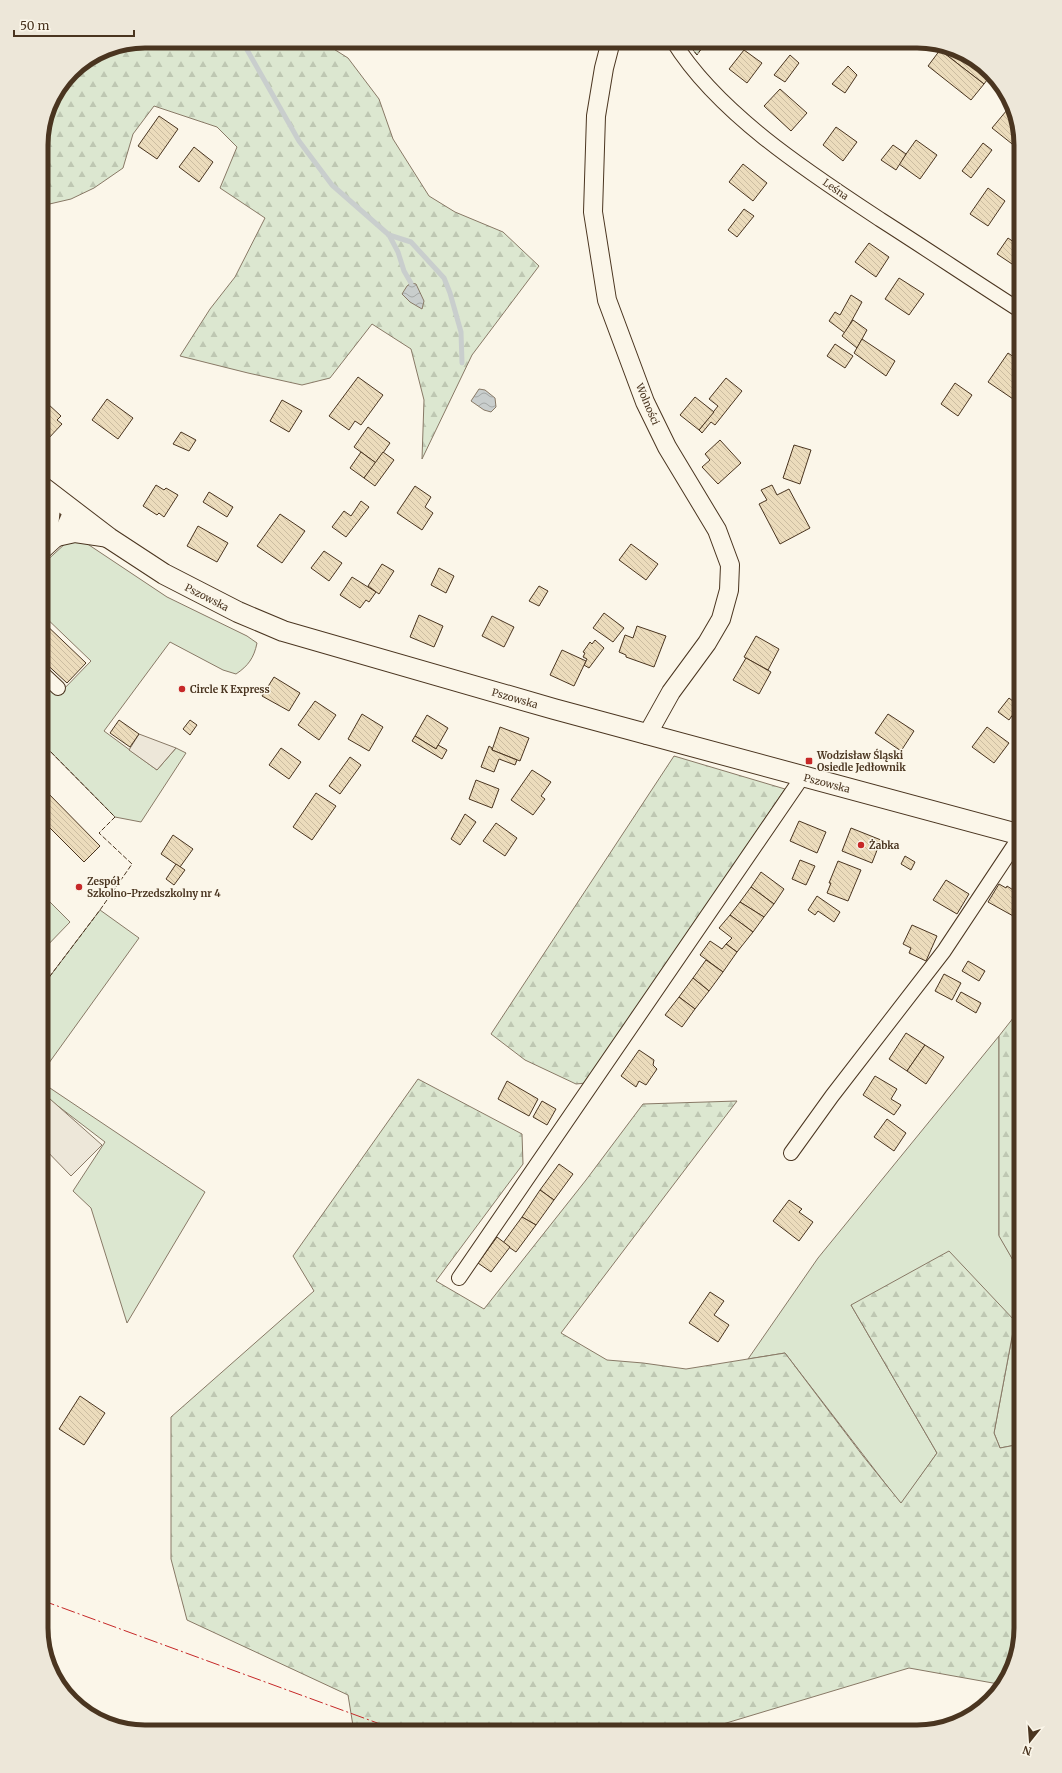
<svg xmlns="http://www.w3.org/2000/svg" width="1062" height="1773" viewBox="0 0 1062 1773" font-family="Merriweather,serif">
<style>
.grass{fill:#dce7d0;stroke:#887966}
.forest{fill:url(#forest-firs);stroke:#887966}
.garden{fill:url(#garden-furrows);stroke:#887966}
.parking{fill:#ede7d9;stroke:#887966}
.water{fill:url(#water-waves);stroke:#887966}
.lines{fill:none;stroke-linecap:round;stroke-linejoin:round}
.stream{stroke:#c9cecd;stroke-width:5}
.building{fill:url(#building-back-hatch);stroke:#4a3520}
.minor-casing{stroke:#4a3520;stroke-width:16}
.tertiary-casing{stroke:#4a3520;stroke-width:20}
.secondary-casing{stroke:#4a3520;stroke-width:22}
.minor{stroke:#fbf6e9;stroke-width:14}
.tertiary{stroke:#fbf6e9;stroke-width:18}
.secondary{stroke:#fbf6e9;stroke-width:20}
.fence{stroke:#4a3520;stroke-width:1;stroke-dasharray:5 2;stroke-linecap:butt}
.power{stroke:#c62828;stroke-width:1;stroke-dasharray:14 3 2 3;stroke-linecap:butt}
.poi-dot{fill:#c62828;stroke:#fbf6e9;stroke-width:1.5}
.labels{text-anchor:middle;stroke-width:3;stroke-linejoin:round;paint-order:stroke}
.street-label{font-size:10px;fill:#4a3520;stroke:#fbf6e9}
.poi-label{font-size:10px;font-weight:bold;fill:#4a3520;stroke:#fbf6e9;text-anchor:start}
.rim{fill:none;stroke:#4a3520;stroke-width:5}
</style>
<defs>
<pattern id="forest-firs" width="22" height="20" patternUnits="userSpaceOnUse"><rect width="22" height="20" fill="#dce7d0"/><path d="M5 1l3.5 6h-7zM16 11l3.5 6h-7z" fill="#bec7b2"/></pattern>
<pattern id="garden-furrows" width="10" height="10" patternUnits="userSpaceOnUse"><rect width="10" height="10" fill="#dce7d0"/><path d="M-1 1l2-2M0 10L10 0M9 11l2-2" fill="none" stroke="#bec7b2"/></pattern>
<pattern id="water-waves" width="16" height="10" patternUnits="userSpaceOnUse"><rect width="16" height="10" fill="#c9cecd"/><path d="M0 5q4-4 8 0t8 0" fill="none" stroke="#a5a8a6"/></pattern>
<pattern id="building-back-hatch" width="6" height="6" patternUnits="userSpaceOnUse"><rect width="6" height="6" fill="#ecdcbc"/><path d="M-1 5l2 2M0 0l6 6M5-1l2 2" fill="none" stroke="#ccbda1"/></pattern>
</defs>
<rect width="100%" height="100%" fill="#fbf6e9"/>
<g class="grass">
<path d="M83 541 167 597 247 636 257 643C254 658 248 666 236 674L223 670 170 642 104 731 157 770 176 748 186 753 141 822 115 817 41 742V679L58 695 91 661 41 613V566L67 542Z"/>
<path d="M46 898 70 922 41 952V903Z"/>
<path d="M100 910 139 938 41 1074V988Z"/>
<path d="M999 1036V1235L1021 1274V1444L1000 1448 994 1433 1015 1321 851 1305 937 1453 901 1504 785 1353 748 1359 818 1258Z"/>
<path d="M41 1082 205 1192 127 1323 91 1208 73 1191 105 1142 41 1093Z"/>
</g>
<g class="forest">
<path d="M145 41H321L348 58 379 99 393 139 429 196 455 212 503 232 539 266 472 355 422 459 424 400 411 349 372 324 330 378 302 385 248 373 180 356 210 309 235 277 265 218 220 188 237 147 217 127 154 106 133 134 123 168 94 188 71 199 41 206V138L49 105 72 71 105 49Z"/>
<path d="M674 756 785 789 586 1083 576 1084 525 1060 491 1034Z"/>
<path d="M1021 1008V1274L999 1236V1036Z"/>
<path d="M418 1079 522 1134 523 1164 436 1281 484 1309 586 1180 643 1104 737 1101 561 1333 607 1360 643 1363 686 1369 785 1353 863 1456 901 1503 937 1453 851 1305 949 1251 1015 1321 994 1433 1000 1448 1021 1444V1629L1004 1685 909 1668 723 1724 726 1732H354L348 1695 187 1620 171 1559V1417L314 1291 293 1256Z"/>
</g>
<path class="garden" d="M686 41H707L697 55Z"/>
<g class="parking">
<path d="M139 734 176 748 157 770 129 750Z"/>
<path d="M41 1091 102 1145 71 1176 41 1145Z"/>
</g>
<g class="water">
<path d="M411 283 416 284 424 301 422 309 410 302 402 294 407 286Z"/>
<path d="M479 389 485 390 495 398 496 407 491 412 484 410 471 401Z"/>
</g>
<g class="lines">
<g class="stream">
<path d="M242 41 299 141 332 185 389 235 398 252 404 271 411 283"/>
<path d="M389 235 411 242 444 278 450 293 461 332 462 363"/>
</g>
</g>
<g class="building">
<path d="M942 47 975 59 990 76 984 84 940 50Z"/>
<path d="M744 50 762 63 747 83 729 69Z"/>
<path d="M940 50 984 84 971 100 928 66Z"/>
<path d="M790 55 799 63 785 82 774 75Z"/>
<path d="M848 66 857 75 845 93 832 84Z"/>
<path d="M780 89 807 113 791 131 764 106Z"/>
<path d="M1012 104 1021 145V151L992 128Z"/>
<path d="M159 116 178 129 157 159 138 146Z"/>
<path d="M836 127 857 142 843 161 823 145Z"/>
<path d="M916 140 937 155 920 179 899 164Z"/>
<path d="M983 143 992 150 971 178 962 171Z"/>
<path d="M893 145 906 154 896 170 881 160Z"/>
<path d="M194 147 213 162 199 182 179 167Z"/>
<path d="M743 164 767 183 753 201 729 182Z"/>
<path d="M988 188 1005 201 988 226 970 214Z"/>
<path d="M744 209 754 216 737 237 728 230Z"/>
<path d="M1008 238 1021 247V270L997 254Z"/>
<path d="M869 243 889 257 876 277 855 262Z"/>
<path d="M899 278 924 294 909 315 885 299Z"/>
<path d="M851 295 862 302 845 333 829 321 835 312 840 315Z"/>
<path d="M853 320 867 330 857 348 842 336Z"/>
<path d="M862 339 895 361 886 376 854 353Z"/>
<path d="M835 344 853 356 845 368 827 356Z"/>
<path d="M1008 353 1021 362V393L1016 401 988 382Z"/>
<path d="M358 377 383 395 361 425 355 421 349 430 329 416Z"/>
<path d="M726 378 742 391 715 425 711 422 702 433 699 430 718 406 709 399Z"/>
<path d="M955 383 972 395 958 416 941 404Z"/>
<path d="M695 397 714 412 699 430 680 415Z"/>
<path d="M107 399 133 418 118 439 92 420Z"/>
<path d="M282 400 302 411 289 432 270 421Z"/>
<path d="M48 404 61 416 57 420 62 424 47 440 41 435V412Z"/>
<path d="M368 427 390 443 376 463 354 447Z"/>
<path d="M181 432 196 440 189 451 173 444Z"/>
<path d="M720 440 741 463 718 484 702 467 710 460 705 454Z"/>
<path d="M794 445 811 450 800 484 783 478Z"/>
<path d="M361 452 376 463 364 478 350 468Z"/>
<path d="M383 452 394 460 375 486 364 478Z"/>
<path d="M156 485 164 490 166 488 178 495 164 517 159 513 157 515 143 506Z"/>
<path d="M772 485 777 495 789 489 810 528 780 544 759 504 767 500 761 490Z"/>
<path d="M415 486 431 497 425 507 433 513 422 530 397 513Z"/>
<path d="M209 492 233 507 227 517 203 502Z"/>
<path d="M361 501 369 507 346 537 332 527 344 511 351 516Z"/>
<path d="M280 514 305 531 282 563 257 546Z"/>
<path d="M198 526 228 543 217 562 187 546Z"/>
<path d="M631 544 658 564 646 580 619 560Z"/>
<path d="M324 551 342 563 329 581 311 568Z"/>
<path d="M382 564 394 571 379 594 368 586Z"/>
<path d="M439 568 454 576 446 593 431 585Z"/>
<path d="M352 577 376 592 369 602 366 600 360 608 340 595Z"/>
<path d="M539 586 548 591 539 606 529 601Z"/>
<path d="M604 613 624 628 613 642 593 628Z"/>
<path d="M419 615 443 626 434 647 410 637Z"/>
<path d="M492 616 514 627 504 647 482 636Z"/>
<path d="M41 620 86 663 67 683 41 659Z"/>
<path d="M637 626 666 636 654 667 626 657V655L619 652 625 635 633 638Z"/>
<path d="M756 636 779 649 768 670 744 657Z"/>
<path d="M595 640 604 648 589 668 584 665 587 659 583 657 585 653 583 652 590 642 592 644Z"/>
<path d="M562 650 586 661 574 686 550 675Z"/>
<path d="M746 658 771 672 759 694 733 680Z"/>
<path d="M274 677 300 693 289 711 262 696Z"/>
<path d="M1021 678V689L1016 685Z"/>
<path d="M1009 698 1019 706 1009 720 998 712Z"/>
<path d="M315 701 336 715 319 740 298 725Z"/>
<path d="M362 714 383 727 369 751 348 739Z"/>
<path d="M888 714 914 731 901 751 875 733Z"/>
<path d="M427 715 448 728 436 749 415 736Z"/>
<path d="M119 720 139 734 130 747 110 733Z"/>
<path d="M190 720 197 725 190 735 183 729Z"/>
<path d="M500 727 529 738 520 761 492 750Z"/>
<path d="M987 727 1009 743 994 763 972 747Z"/>
<path d="M415 736 436 749 438 745 447 750 442 759 412 741Z"/>
<path d="M489 746 492 748V750L517 760 515 765 499 759 494 772 481 767Z"/>
<path d="M281 748 301 762 289 779 269 765Z"/>
<path d="M350 757 361 765 340 794 329 786Z"/>
<path d="M532 770 551 782 541 796 545 799 533 815 511 800Z"/>
<path d="M476 780 499 789 492 808 469 799Z"/>
<path d="M43 788 100 846 84 862 43 821 41 823V790Z"/>
<path d="M316 793 336 806 312 840 293 827Z"/>
<path d="M465 814 476 822 460 845 451 839Z"/>
<path d="M799 821 826 832 817 853 790 841Z"/>
<path d="M496 823 517 838 505 856 483 841Z"/>
<path d="M851 828 881 840 872 863 842 851Z"/>
<path d="M173 835 193 849 180 867 161 854Z"/>
<path d="M905 856 915 862 911 870 901 864Z"/>
<path d="M800 860 815 866 806 885 792 879Z"/>
<path d="M838 861 861 870 848 901 827 893 831 883H829Z"/>
<path d="M176 864 185 870 174 885 166 879Z"/>
<path d="M761 872 784 889 774 904 751 887Z"/>
<path d="M946 880 969 894 957 914 933 900Z"/>
<path d="M999 884 1006 888 1007 886 1021 895V908L1015 917 988 902Z"/>
<path d="M751 887 774 904 764 917 740 902Z"/>
<path d="M817 896 840 912 834 922 818 911 815 915 808 910Z"/>
<path d="M740 902 764 917 753 932 730 915Z"/>
<path d="M730 915 753 932 737 952 726 944 732 938 719 928Z"/>
<path d="M912 925 937 936 926 961 909 953 911 948 903 944Z"/>
<path d="M710 941 722 949 726 944 737 952 723 972 700 955Z"/>
<path d="M706 960 723 972 709 991 693 978Z"/>
<path d="M968 961 985 971 979 981 962 971Z"/>
<path d="M944 974 961 983 952 1000 935 991Z"/>
<path d="M693 978 709 991 695 1009 679 997Z"/>
<path d="M961 992 981 1003 976 1013 956 1001Z"/>
<path d="M679 997 695 1009 682 1027 665 1015Z"/>
<path d="M906 1033 925 1045 907 1071 889 1059Z"/>
<path d="M925 1045 944 1057 926 1084 907 1071Z"/>
<path d="M639 1050 654 1060 653 1065 657 1069 646 1085 639 1081 636 1087 621 1076Z"/>
<path d="M875 1076 897 1089 891 1099 901 1105 894 1115 863 1095Z"/>
<path d="M507 1081 538 1099 529 1116 498 1099Z"/>
<path d="M542 1101 556 1109 547 1125 533 1117Z"/>
<path d="M887 1119 906 1133 894 1151 874 1137Z"/>
<path d="M559 1164 573 1174 554 1200 540 1190Z"/>
<path d="M540 1190 554 1200 536 1225 522 1217Z"/>
<path d="M789 1200 802 1209 799 1212 813 1222 799 1241 773 1221Z"/>
<path d="M522 1217 536 1225 516 1252 503 1243Z"/>
<path d="M497 1237 510 1247 491 1272 478 1263Z"/>
<path d="M710 1292 724 1301 714 1315 729 1325 718 1342 689 1323Z"/>
<path d="M80 1396 105 1413 84 1445 59 1429Z"/>
</g>
<g class="lines">
<defs>
<g id="minor">
<path d="M673 41C718 114 811 174 881 220 928 250 974 281 1021 311"/>
<path d="M41 672 58 688"/>
<path d="M791 1153 832 1096 944 951 1021 835"/>
<path d="M459 1278 803 776"/>
</g>
<g id="tertiary">
<path d="M611 41 604 68 596 116 593 212 607 300 645 402 667 447 717 530 730 565 729 590 721 619 707 643 671 692 647 735"/>
<path d="M45 489 51 507 49 528"/>
<path d="M57 537 75 533 109 538"/>
<path d="M41 551 65 529 73 511"/>
</g>
<path id="secondary" d="M41 486 109 538 164 574 238 612 283 631 554 709 1021 835"/>
</defs>
<use href="#minor" class="minor-casing"/>
<use href="#tertiary" class="tertiary-casing"/>
<use href="#secondary" class="secondary-casing"/>
<use href="#minor" class="minor"/>
<use href="#tertiary" class="tertiary"/>
<use href="#secondary" class="secondary"/>
<g class="fence">
<path d="M686 41 697 55 707 41"/>
<path d="M41 988 100 910 132 864 99 833 115 817 41 742"/>
</g>
<path class="power" d="M41 1600 402 1732"/>
</g>
<g class="poi-dot">
<circle cx="182" cy="689" r="4"/>
<rect x="805" y="757" width="8" height="8" rx="2"/>
<circle cx="861" cy="845" r="4"/>
<circle cx="79" cy="887" r="4"/>
</g>
<g class="labels">
<g class="street-label">
<text transform="translate(836 189) rotate(35)" y="4">Leśna</text>
<text transform="translate(648 404) rotate(67)" y="4">Wolności</text>
<text transform="translate(207 597) rotate(27)" y="4">Pszowska</text>
<text transform="translate(515 698) rotate(16)" y="4">Pszowska</text>
<text transform="translate(827 783) rotate(15)" y="4">Pszowska</text>
</g>
<g class="poi-label">
<text x="190" y="693">Circle K Express</text>
<text x="817" y="759">Wodzisław Śląski<tspan x="817" dy="12">Osiedle Jedłownik</tspan></text>
<text x="869" y="849">Żabka</text>
<text x="87" y="885">Zespół<tspan x="87" dy="12">Szkolno-Przedszkolny nr 4</tspan></text>
</g>
</g>
<path d="M0 0H1062V1773H0ZM145 48H917A97 97 0 0 1 1014 145V1628A97 97 0 0 1 917 1725H145A97 97 0 0 1 48 1628V145A97 97 0 0 1 145 48Z" fill="#ede7d9" fill-rule="evenodd"/>
<path class="rim" d="M145 48H917A97 97 0 0 1 1014 145V1628A97 97 0 0 1 917 1725H145A97 97 0 0 1 48 1628V145A97 97 0 0 1 145 48Z"/>
<g transform="translate(1030 1741) rotate(197)" stroke="#fbf6e9" stroke-width="3" paint-order="stroke">
<path d="M0-3L7 15L0 10L-7 15Z" fill="#4a3520"/>
<text y="-6" font-size="11" font-weight="bold" text-anchor="middle" fill="#4a3520">N</text>
</g>
<path d="M14 30v6h120v-6" fill="none" stroke="#4a3520" stroke-width="2"/>
<text x="20" y="30" font-size="12" fill="#4a3520" stroke="#fbf6e9" stroke-width="3" paint-order="stroke">50 m</text>
</svg>
